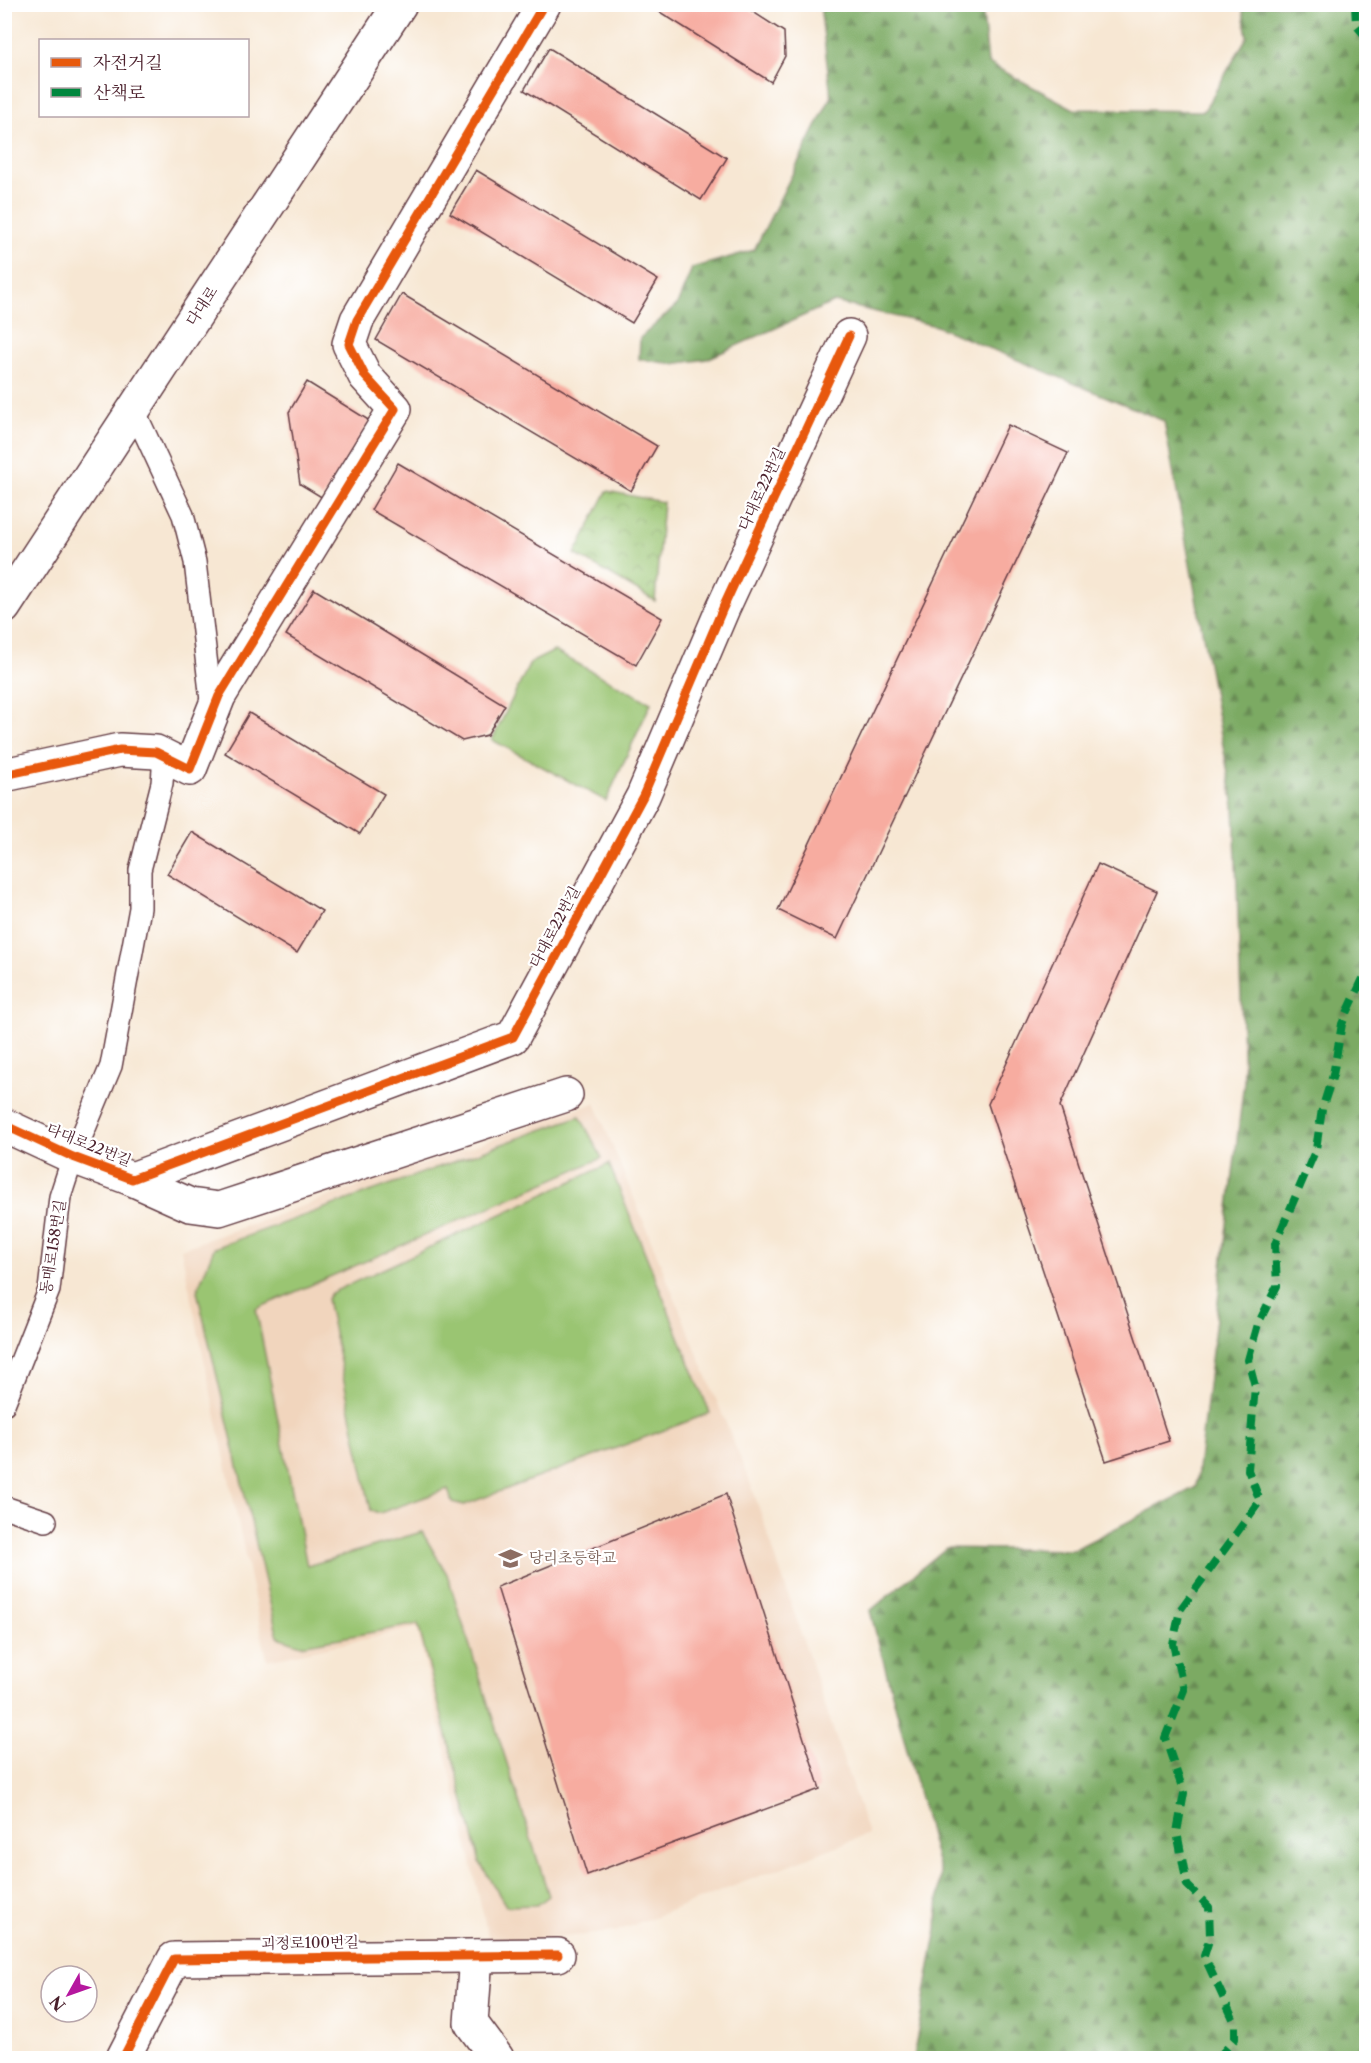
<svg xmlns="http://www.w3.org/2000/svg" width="1371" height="2063" viewBox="0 0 1371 2063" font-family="'Libre Caslon Text','Noto Serif KR',serif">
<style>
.built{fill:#f1d5bd}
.grass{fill:#9ac572;stroke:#72724e;stroke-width:1.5}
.forest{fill:url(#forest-firs);stroke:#626448;stroke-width:1.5}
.park{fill:url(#park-crowns);stroke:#72724e;stroke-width:1.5}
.building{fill:#f7aca0}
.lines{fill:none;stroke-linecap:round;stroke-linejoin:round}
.service-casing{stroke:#643d44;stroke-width:24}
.minor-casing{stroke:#643d44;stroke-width:36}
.secondary-casing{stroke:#643d44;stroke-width:36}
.service{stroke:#fff;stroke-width:21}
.minor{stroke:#fff;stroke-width:33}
.secondary{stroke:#fff;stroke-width:33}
.quiet{stroke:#00873e;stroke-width:8;stroke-dasharray:15 8;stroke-linecap:butt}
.cycleway-casing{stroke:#fff;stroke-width:13}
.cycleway{stroke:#e8590c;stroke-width:9}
.labels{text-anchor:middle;stroke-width:4.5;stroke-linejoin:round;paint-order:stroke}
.street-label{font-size:15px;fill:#4a1f2b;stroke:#fff}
.education-label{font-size:15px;fill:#785e54;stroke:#fff;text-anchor:start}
</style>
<defs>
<pattern id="forest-firs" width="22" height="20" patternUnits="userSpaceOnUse" patternTransform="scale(1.5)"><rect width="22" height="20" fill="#7baa64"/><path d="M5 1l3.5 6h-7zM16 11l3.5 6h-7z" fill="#678a53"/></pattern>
<pattern id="park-crowns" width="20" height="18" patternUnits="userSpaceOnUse" patternTransform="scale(1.5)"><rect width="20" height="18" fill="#9ac572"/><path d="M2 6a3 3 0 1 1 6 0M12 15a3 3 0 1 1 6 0" fill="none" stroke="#809f5e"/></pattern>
</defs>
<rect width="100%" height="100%" fill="#fff"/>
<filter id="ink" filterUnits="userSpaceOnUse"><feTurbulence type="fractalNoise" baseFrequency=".0167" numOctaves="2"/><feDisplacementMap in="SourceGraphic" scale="12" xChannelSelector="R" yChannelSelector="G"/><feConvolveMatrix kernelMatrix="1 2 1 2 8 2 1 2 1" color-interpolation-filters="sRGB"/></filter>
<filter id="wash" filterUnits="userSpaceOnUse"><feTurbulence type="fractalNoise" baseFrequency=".008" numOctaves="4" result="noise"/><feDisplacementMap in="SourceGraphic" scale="24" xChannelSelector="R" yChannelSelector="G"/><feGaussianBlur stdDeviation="1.35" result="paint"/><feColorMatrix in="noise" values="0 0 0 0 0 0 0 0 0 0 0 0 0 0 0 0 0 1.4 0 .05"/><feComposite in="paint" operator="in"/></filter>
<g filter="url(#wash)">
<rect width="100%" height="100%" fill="#f7e7d3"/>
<path class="built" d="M595 1103 752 1487 868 1834 615 1932 490 1944 417 1628 267 1660 181 1249Z"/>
<g class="grass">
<path d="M554 651 651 703 606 801 492 740 530 663Z"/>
<path d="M580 1116 602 1158 256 1309 307 1566 422 1532 447 1574 549 1896 537 1905 506 1906 480 1863 418 1624 301 1645 278 1637 197 1291 214 1248Z"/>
<path d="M609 1164 710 1413 464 1505 452 1502 448 1489 380 1513 371 1511 327 1299 331 1293Z"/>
</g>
<path class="forest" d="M820 5H982L988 63 1074 109 1204 111 1247 37 1242 5H1366V2058H913L937 1929 940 1873 870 1611 946 1548 1073 1550 1196 1487 1244 1081 1234 806 1164 421 936 326 834 302 707 359 673 364 639 359 640 338 677 305 692 268 754 250 831 97Z"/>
<path class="park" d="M607 491 663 502 655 601 575 554Z"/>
<g id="blocks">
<g class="building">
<path d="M647 4H741L784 32 785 56 771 82Z"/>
<path d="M549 48 727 158 701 200 524 90Z"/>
<path d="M476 170 658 280 632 323 450 213Z"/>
<path d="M402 294 657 446 631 491 376 340Z"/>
<path d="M307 382 370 421 323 498 300 484 289 412Z"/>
<path d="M1008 425 1068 453 837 939 778 910Z"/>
<path d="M398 463 662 618 636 665 371 510Z"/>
<path d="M314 589 505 705 487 735 462 741 286 635Z"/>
<path d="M249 713 384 794 360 834 225 753Z"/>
<path d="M192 832 322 911 297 953 167 874Z"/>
<path d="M1098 864 1157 891 1060 1106 1169 1441 1106 1461 988 1104Z"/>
<path d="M726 1494 820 1789 587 1875 497 1587Z"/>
</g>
</g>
</g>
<g filter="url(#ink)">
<use href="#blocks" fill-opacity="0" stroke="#643d44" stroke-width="1.5"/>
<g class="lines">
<defs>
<g id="service">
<path d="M134 410 183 515 195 562 212 709"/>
<path d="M4 1404 49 1290 60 1197 73 1157 111 1066 140 908V870L162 783 164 756"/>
<path d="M4 1507 46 1521"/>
</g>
<g id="minor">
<path d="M4 775 120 750 156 752 190 769 219 696 395 409 365 376 349 344 357 320 544 4"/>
<path d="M4 1125 73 1157 132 1179 513 1037 643 796 723 608 849 336"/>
<path d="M132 1179 190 1205 219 1209 566 1095"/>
<path d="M476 1956 471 2023 497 2058"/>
<path d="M123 2058 174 1959 558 1955"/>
</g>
<path id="secondary" d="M4 607 400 4"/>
</defs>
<use href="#service" class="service-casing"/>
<use href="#minor" class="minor-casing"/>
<use href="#secondary" class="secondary-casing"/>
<use href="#service" class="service"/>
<use href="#minor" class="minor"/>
<use href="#secondary" class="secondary"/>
<g class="quiet">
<path d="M1355 4 1356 25 1366 37"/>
<path d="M1218 2058 1235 2039V2023L1204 1956 1210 1937 1209 1907 1187 1885 1177 1832 1184 1793 1165 1738 1184 1690 1173 1644 1180 1610 1260 1501 1248 1470 1255 1386 1248 1360 1258 1324 1277 1286 1275 1244 1316 1149 1322 1109 1333 1075 1342 1024 1366 972"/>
</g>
<defs>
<g id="cycleway">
<path d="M4 775 120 750 156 752 190 769 219 696 395 409 365 376 349 344 357 320 544 4"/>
<path d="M4 1125 73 1157 132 1179 513 1037 643 796 723 608 849 336"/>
<path d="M123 2058 174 1959 558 1955"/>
</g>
</defs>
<use href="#cycleway" class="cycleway-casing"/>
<use href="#cycleway" class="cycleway"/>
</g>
</g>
<defs>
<symbol id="school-bare" viewBox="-9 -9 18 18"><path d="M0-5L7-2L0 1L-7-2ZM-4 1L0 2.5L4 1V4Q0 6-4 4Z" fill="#8d6e63" stroke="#fff" stroke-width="2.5" paint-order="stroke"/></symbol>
</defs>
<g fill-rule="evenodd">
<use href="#school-bare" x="494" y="1542" width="33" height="33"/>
</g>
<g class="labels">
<g class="street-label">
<text transform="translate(202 306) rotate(-57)" y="5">다대로</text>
<text transform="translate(762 489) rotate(-65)" y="5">다대로22번길</text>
<text transform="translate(555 927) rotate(-62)" y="5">다대로22번길</text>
<text transform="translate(89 1145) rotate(22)" y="5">다대로22번길</text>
<text transform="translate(53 1247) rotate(-81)" y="5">동매로158번길</text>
<text transform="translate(310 1943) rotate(-1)" y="5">괴정로100번길</text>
</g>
<g class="education-label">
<text x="529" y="1563">당리초등학교</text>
</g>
</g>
<rect width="1371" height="2063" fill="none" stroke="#fff" stroke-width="24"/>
<rect x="39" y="39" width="210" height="78" fill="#ffffff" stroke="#b7a5aa" stroke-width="1.5"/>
<rect x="51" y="58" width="30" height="9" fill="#e8590c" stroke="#b7a5aa" stroke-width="1.5"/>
<text x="93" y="69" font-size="18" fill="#4a1f2b">자전거길</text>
<rect x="51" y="88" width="30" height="9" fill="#00873e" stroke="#b7a5aa" stroke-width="1.5"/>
<text x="93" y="99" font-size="18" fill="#4a1f2b">산책로</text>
<g transform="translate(69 1994) rotate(230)"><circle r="28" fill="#ffffff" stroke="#b7a5aa" stroke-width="1.5"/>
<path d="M0-4.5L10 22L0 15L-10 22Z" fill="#b5179e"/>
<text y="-9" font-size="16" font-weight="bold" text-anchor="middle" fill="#4a1f2b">N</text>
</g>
</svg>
